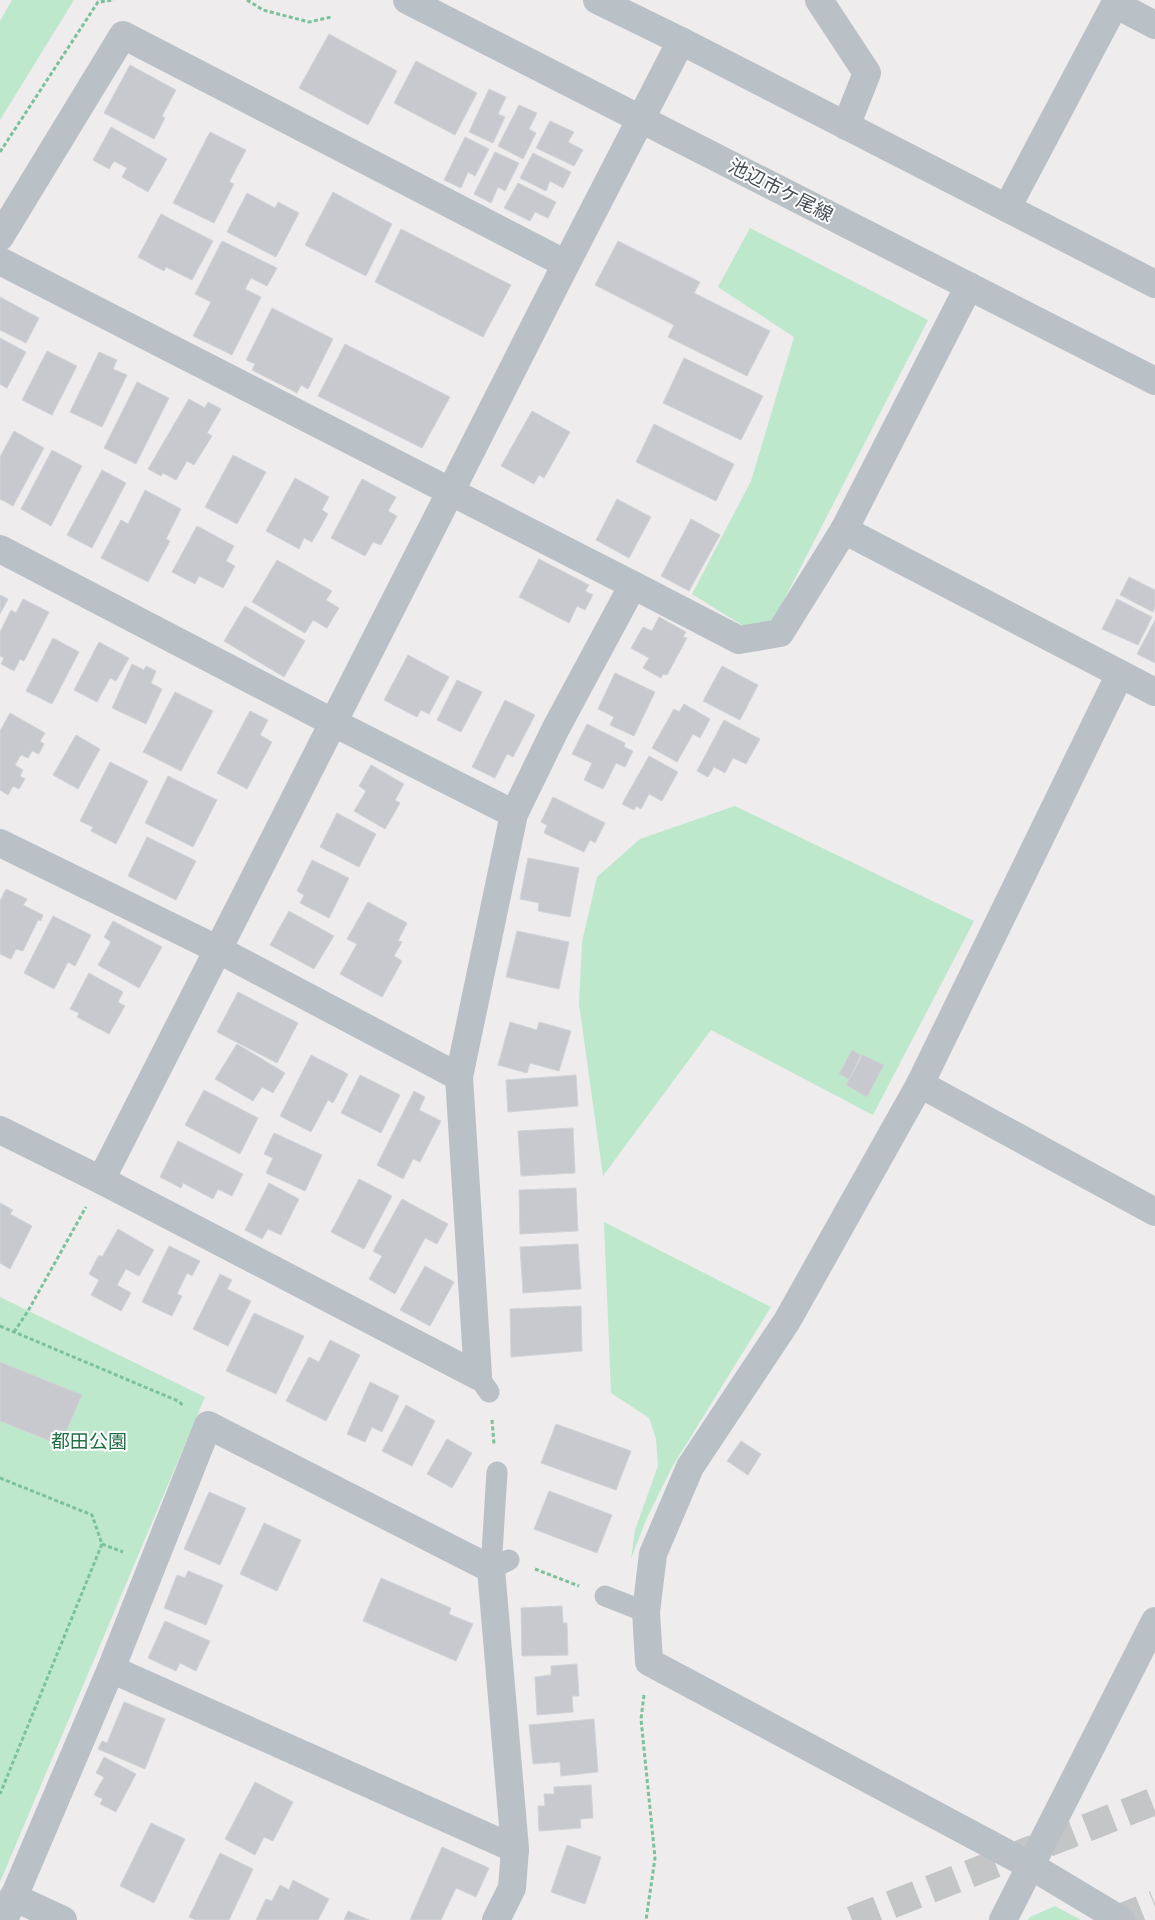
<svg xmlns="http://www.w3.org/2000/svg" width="1155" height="1920" viewBox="0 0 1155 1920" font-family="Figtree,'Noto Sans JP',sans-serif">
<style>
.green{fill:#bee8cc}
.building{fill:#c7c9ce;stroke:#d0d3d7}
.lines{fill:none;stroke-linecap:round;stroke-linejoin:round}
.motorway-tunnel{stroke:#c4c5c7;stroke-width:28;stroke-dasharray:28 14;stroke-linecap:butt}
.path{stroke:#7bc19b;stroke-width:3;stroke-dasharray:4 2.5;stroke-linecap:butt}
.service{stroke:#b9c1c7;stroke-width:21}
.minor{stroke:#b9c1c7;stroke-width:28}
.tertiary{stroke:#b9c1c7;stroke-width:28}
.labels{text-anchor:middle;stroke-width:4;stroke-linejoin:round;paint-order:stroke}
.street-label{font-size:19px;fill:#475057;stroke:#fff}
.park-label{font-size:19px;fill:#216e43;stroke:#fff}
</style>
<rect width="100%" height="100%" fill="#eeecec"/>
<g class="green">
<path d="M12 0H74L0 120V21Z"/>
<path d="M750 228 928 320 773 621 748 629 692 594 751 481 794 337 718 287Z"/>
<path d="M735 806 974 921 873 1115 711 1030 603 1176 579 1004 582 942 597 877 640 839Z"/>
<path d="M604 1222 771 1307 672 1467 646 1520 631 1559 635 1530 658 1466 656 1439 649 1418 611 1393Z"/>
<path d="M0 1297 205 1397 0 1882Z"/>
<path d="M1055 1906 1081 1920H1028L1030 1917Z"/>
</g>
<g class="building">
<path d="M329 34 397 71 368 125 299 88Z"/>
<path d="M416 61 477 93 455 135 394 103Z"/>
<path d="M130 65 176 90 162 116 165 118 154 139 104 113Z"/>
<path d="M489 89 506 97 498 114 505 117 493 143 469 132Z"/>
<path d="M519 105 537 113 529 129 536 133 523 159 498 146Z"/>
<path d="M550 121 574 132 568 142 583 150 574 166 536 148Z"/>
<path d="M111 127 167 159 148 192 122 177 127 168 114 161 109 169 93 160Z"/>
<path d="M210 132 246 150 229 182 234 184 214 223 173 203Z"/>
<path d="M465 137 489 149 475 176 468 172 461 188 444 180Z"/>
<path d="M495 152 519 163 505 191 498 187 491 203 474 194Z"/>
<path d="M533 153 571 172 563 188 550 181 546 191 520 178Z"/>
<path d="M518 183 556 202 548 218 535 212 530 221 504 208Z"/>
<path d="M333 192 392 224 366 276 305 245Z"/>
<path d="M247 193 275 208 278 202 299 213 276 257 227 232Z"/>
<path d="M161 214 213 241 192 280 166 267 164 271 138 257Z"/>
<path d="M401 229 511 285 483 337 375 282Z"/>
<path d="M222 241 277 268 267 286 251 278 245 289 261 297 232 355 193 336 211 302 195 294Z"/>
<path d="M618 241 700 282 694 293 770 331 747 376 668 337 674 325 595 285Z"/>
<path d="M0 297 39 318 26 343 0 330Z"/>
<path d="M272 308 333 339 308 389 301 385 297 393 252 370 255 364 246 360Z"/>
<path d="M0 338 26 352 7 388 0 384Z"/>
<path d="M345 344 450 397 422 448 318 396Z"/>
<path d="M47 351 77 366 52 415 22 400Z"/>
<path d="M99 352 117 360 113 369 127 375 102 427 70 412Z"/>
<path d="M684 358 763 396 741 440 663 403Z"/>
<path d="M137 382 169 398 136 464 104 448Z"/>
<path d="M189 399 205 408 208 402 221 409 207 433 212 436 194 465 187 461 176 480 163 473 161 476 148 469Z"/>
<path d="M532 411 570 432 544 478 539 475 534 484 501 466Z"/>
<path d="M654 424 734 464 716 501 636 462Z"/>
<path d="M14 431 44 448 13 506 0 499V457Z"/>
<path d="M52 450 82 466 51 526 21 509Z"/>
<path d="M233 455 266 472 237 524 205 507Z"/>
<path d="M102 470 126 483 92 548 67 535Z"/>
<path d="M295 478 329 497 322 510 328 514 312 542 304 538 299 549 266 531Z"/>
<path d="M362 479 396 497 388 511 397 516 381 545 373 542 365 556 331 538Z"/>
<path d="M145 490 181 509 166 539 170 541 148 582 101 558 121 520 128 524Z"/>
<path d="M617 499 651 517 629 558 596 540Z"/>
<path d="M691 519 720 535 689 591 661 576Z"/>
<path d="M197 526 234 546 226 561 235 566 223 588 199 576 195 584 172 572Z"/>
<path d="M539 559 589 585 585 591 593 595 585 610 577 606 569 623 519 597Z"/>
<path d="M277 560 332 591 326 600 339 608 327 628 313 620 305 633 252 602Z"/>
<path d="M1129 577 1155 590V607L1153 612 1120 595Z"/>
<path d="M0 595 8 599 0 614Z"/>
<path d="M23 599 49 612 24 661 20 659 14 671 1 664 4 658 0 656V632L11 610 16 613Z"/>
<path d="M1117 599 1152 617 1138 645 1102 629Z"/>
<path d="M245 606 305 641 284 677 224 641Z"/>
<path d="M659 617 686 632 683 637 687 638 667 675 663 674 661 678 643 668 649 658 631 648 643 627 652 631Z"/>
<path d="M1155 620V663L1137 654Z"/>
<path d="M53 638 79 652 52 704 26 691Z"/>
<path d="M99 642 129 658 116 681 110 678 97 702 74 690Z"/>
<path d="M408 655 449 677 429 714 421 710 417 717 384 700Z"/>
<path d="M132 664 144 670 146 666 156 671 151 683 162 689 146 724 112 708Z"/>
<path d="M722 666 758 685 740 720 703 701Z"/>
<path d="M615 673 655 692 634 736 610 725 614 717 598 709Z"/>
<path d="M457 680 482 692 461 732 437 720Z"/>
<path d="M175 692 213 711 181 771 143 752Z"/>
<path d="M505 700 535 715 513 757 507 754 495 778 472 767Z"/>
<path d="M684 704 710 719 700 738 693 734 677 762 652 748 674 709 679 712Z"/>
<path d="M250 711 268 720 260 735 272 742 247 789 217 773Z"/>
<path d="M10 713 45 733 40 741 44 744 39 754 32 751 28 758 21 755 15 765 23 770 20 776 25 779 19 789 13 786 8 795 0 790V731Z"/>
<path d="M724 720 760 739 746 764 733 758 725 773 714 767 708 777 697 771Z"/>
<path d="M587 724 625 743 624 747 633 751 625 767 616 763 603 789 584 780 592 763 572 754Z"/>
<path d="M76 735 100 749 78 789 53 775Z"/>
<path d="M649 756 678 772 662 801 649 794 641 809 636 806 634 810 622 804Z"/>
<path d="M110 762 148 781 116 844 91 831 93 827 80 821Z"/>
<path d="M371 765 404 784 395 800 400 803 385 829 354 811 366 791 359 786Z"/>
<path d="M168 776 217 800 193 847 145 823Z"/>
<path d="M553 797 605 823 595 843 590 840 584 852 544 833 547 825 541 822Z"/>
<path d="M337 813 376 834 359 867 320 847Z"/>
<path d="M147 837 196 861 176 900 128 876Z"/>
<path d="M528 858 579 868 570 917 538 911 539 903 520 899Z"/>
<path d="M312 860 349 878 329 918 300 903 304 895 297 891Z"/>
<path d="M6 889 27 899 23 905 43 915 41 921 38 920 23 951 16 949 11 959 0 954V901Z"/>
<path d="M368 902 407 923 398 941 402 942 394 956 402 961 382 997 340 974 357 944 347 939Z"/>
<path d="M289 911 334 936 314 969 270 945Z"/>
<path d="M53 916 91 935 75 966 68 962 54 989 24 973Z"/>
<path d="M113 921 162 947 139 988 98 965 111 942 104 937Z"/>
<path d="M517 931 569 942 559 989 506 977Z"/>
<path d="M89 973 123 992 118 1002 125 1006 109 1034 77 1017 79 1013 70 1009Z"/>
<path d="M238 992 298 1023 277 1063 217 1032Z"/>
<path d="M510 1022 537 1030 539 1022 571 1031 559 1071 530 1063 527 1073 498 1065Z"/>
<path d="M237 1044 285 1073 273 1093 262 1087 253 1101 215 1079Z"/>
<path d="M852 1050 861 1055 849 1079 839 1074Z"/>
<path d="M311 1055 348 1074 333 1103 328 1100 311 1132 280 1116Z"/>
<path d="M863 1055 884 1065 867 1097 846 1085Z"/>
<path d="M360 1075 400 1095 381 1133 341 1113Z"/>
<path d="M576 1075 578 1106 508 1112 506 1080Z"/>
<path d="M204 1090 258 1118 240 1154 185 1125Z"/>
<path d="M414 1091 425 1097 419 1110 441 1121 420 1162 413 1159 403 1179 377 1165Z"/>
<path d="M573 1128 575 1173 521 1176 518 1131Z"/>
<path d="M274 1133 322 1155 305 1191 266 1173 273 1158 264 1154Z"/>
<path d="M178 1141 243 1174 232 1196 218 1189 213 1199 183 1183 181 1188 160 1177Z"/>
<path d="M359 1179 392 1196 364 1249 331 1232Z"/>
<path d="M269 1183 299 1199 281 1235 268 1229 262 1239 245 1230Z"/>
<path d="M576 1188 578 1231 520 1234 519 1190Z"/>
<path d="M402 1199 448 1224 437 1244 425 1238 395 1294 369 1279 382 1256 373 1251Z"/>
<path d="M0 1203 13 1210 10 1214 32 1226 10 1269 0 1263Z"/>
<path d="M118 1229 154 1250 139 1276 126 1269 117 1285 131 1293 121 1311 91 1295 99 1280 89 1274 99 1255 102 1257Z"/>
<path d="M578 1244 581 1289 523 1293 520 1247Z"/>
<path d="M169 1246 200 1261 192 1276 187 1273 177 1294 182 1296 172 1316 142 1302Z"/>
<path d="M425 1266 454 1282 430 1326 400 1310Z"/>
<path d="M220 1274 232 1280 227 1289 251 1301 228 1346 193 1329Z"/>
<path d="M581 1306 582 1351 511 1357 510 1309Z"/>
<path d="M254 1313 304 1336 276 1394 226 1371Z"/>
<path d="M330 1340 360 1355 326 1421 286 1401 309 1357 319 1362Z"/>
<path d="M0 1362 82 1395 60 1445 0 1421Z"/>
<path d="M370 1382 399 1396 382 1432 372 1427 365 1442 347 1434Z"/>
<path d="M406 1405 435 1421 412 1466 382 1451Z"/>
<path d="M556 1424 631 1451 616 1490 541 1463Z"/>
<path d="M447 1439 472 1453 452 1488 427 1474Z"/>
<path d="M741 1441 761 1454 748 1475 727 1461Z"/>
<path d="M549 1491 612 1515 597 1553 534 1529Z"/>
<path d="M209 1492 246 1508 220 1565 184 1549Z"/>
<path d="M264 1523 301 1540 277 1591 240 1574Z"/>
<path d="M188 1571 223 1585 206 1625 164 1608 177 1575 185 1578Z"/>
<path d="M381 1578 451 1608 449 1614 473 1624 456 1661 363 1621Z"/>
<path d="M562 1606 563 1623H567L568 1655 522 1656 521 1608Z"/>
<path d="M165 1621 210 1641 196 1671 180 1663 176 1671 148 1658Z"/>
<path d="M577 1664 579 1696H572L573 1712 537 1715 535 1677 551 1675V1666Z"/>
<path d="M124 1702 165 1719 145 1769 98 1749 102 1741 107 1743Z"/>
<path d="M594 1719 598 1772 561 1776 560 1762 533 1764 529 1725Z"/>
<path d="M104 1757 136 1774 116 1812 100 1804 103 1799 94 1795 104 1777 96 1773Z"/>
<path d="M255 1782 293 1802 273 1841 264 1837 255 1855 225 1839Z"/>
<path d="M591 1785 593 1818 580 1819 581 1828 539 1831 538 1806H545L544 1794H554V1787Z"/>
<path d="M151 1823 185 1839 154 1903 120 1886Z"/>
<path d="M567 1845 601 1857 585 1904 551 1892Z"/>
<path d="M442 1847 489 1868 476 1897 456 1888 441 1920H410Z"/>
<path d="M220 1853 253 1869 229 1920H196L189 1917Z"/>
<path d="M293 1880 329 1899 318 1920H256L266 1899 272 1901 280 1885 289 1890Z"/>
<path d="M348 1911 369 1920H344Z"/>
</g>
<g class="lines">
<g class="motorway-tunnel">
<path d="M852 1920 1155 1801"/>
<path d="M1115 1920 1155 1904"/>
</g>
<g class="path">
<path d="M247 0 263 10 309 22 331 17"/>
<path d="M0 152 98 2 114 0"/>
<path d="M0 1326 178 1401 184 1406"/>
<path d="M14 1332 28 1311 86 1207"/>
<path d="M492 1420 494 1444"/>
<path d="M0 1478 92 1515 102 1544 0 1794"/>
<path d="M102 1544 123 1552"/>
<path d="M535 1569 579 1586"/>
<path d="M644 1695 641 1719 655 1858 646 1920"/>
</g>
<g class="service">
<path d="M478 1376 489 1392"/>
<path d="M491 1569 497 1472"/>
<path d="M491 1569 509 1560"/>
<path d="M605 1596 646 1612"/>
</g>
<g class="minor">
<path d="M819 0 867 73 846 126"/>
<path d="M1007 208 1115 4 1155 25"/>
<path d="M0 237 123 35 566 264"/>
<path d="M0 261 633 585 556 728 514 814 459 1077 478 1376 101 1180 0 1130"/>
<path d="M969 286 844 530 1155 692"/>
<path d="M0 549 334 723 514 814"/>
<path d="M633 585 739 640 780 633 844 530"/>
<path d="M1120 674 920 1084 787 1321 690 1467 653 1554 646 1612 649 1662 1031 1866 1121 1920"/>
<path d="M0 843 219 950 459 1077"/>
<path d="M920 1084 1155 1212"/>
<path d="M101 1180 566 264 681 41"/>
<path d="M111 1669 515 1849"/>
<path d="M13 1897 63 1920"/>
<path d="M4 1920 111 1669 208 1425 491 1569 515 1849 512 1888 496 1920"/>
</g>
<g class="tertiary">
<path d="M407 0 1155 381"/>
<path d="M597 0 681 41 1155 284"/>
<path d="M1003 1920 1155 1621"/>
</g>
</g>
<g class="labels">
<g class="street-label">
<text transform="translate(781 190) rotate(27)" y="7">池辺市ケ尾線</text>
</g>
<g class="park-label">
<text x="89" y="1448">都田公園</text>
</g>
</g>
</svg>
